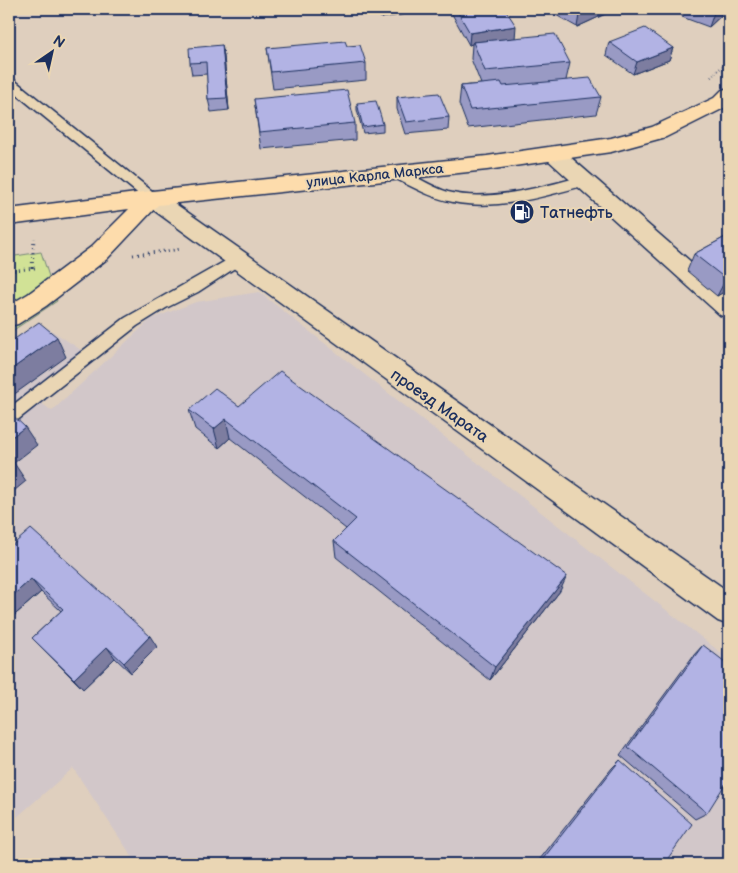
<svg xmlns="http://www.w3.org/2000/svg" width="738" height="873" viewBox="0 0 738 873" font-family="'Balsamiq Sans',sans-serif">
<style>
.built{fill:#d2c7c9}
.green{fill:#d1e296;stroke:#76887a}
.lines{fill:none;stroke-linecap:round;stroke-linejoin:round}
.service-casing{stroke:#1b2f5e;stroke-width:3}
.minor-casing{stroke:#1b2f5e;stroke-width:3}
.primary-casing{stroke:#1b2f5e;stroke-width:3}
.path-far1{stroke:#1b2f5e;stroke-width:2.5;stroke-dasharray:0.5 2.5;stroke-linecap:butt}
.path{stroke:#1b2f5e;stroke-width:3;stroke-dasharray:1 4;stroke-linecap:butt}
.service{fill:#ead6b4;fill-rule:evenodd}
.minor{fill:#ead6b4;fill-rule:evenodd}
.primary{fill:#fddcac;fill-rule:evenodd}
.wall{fill:#999ac4;stroke:#1b2f5e}
.shaded-wall{fill:#7d7da0;stroke:#1b2f5e}
.building{fill:#b2b3e4;stroke:#1b2f5e}
.labels{text-anchor:middle;stroke-width:4;stroke-linejoin:round;paint-order:stroke}
.far-street-label{font-size:14px;fill:#1b2f5e;stroke:#ead6b4}
.poi-label{font-size:16px;fill:#1b2f5e;stroke:#ead6b4;text-anchor:start}
.street-label{font-size:16px;fill:#1b2f5e;stroke:#ead6b4}
</style>
<rect width="100%" height="100%" fill="#dfcfbe"/>
<filter id="ink" filterUnits="userSpaceOnUse"><feTurbulence type="fractalNoise" baseFrequency=".02" numOctaves="2"/><feDisplacementMap in="SourceGraphic" scale="10" xChannelSelector="R" yChannelSelector="G"/><feConvolveMatrix kernelMatrix="1 2 1 2 8 2 1 2 1" color-interpolation-filters="sRGB"/></filter>
<g filter="url(#ink)">
<path class="built" d="M259 292 729 659V864H137L73 768 9 824V356L48 328 84 352 28 393 52 411 151 319 196 302Z"/>
<path class="green" d="M41 252 57 301 9 333V257Z"/>
<g class="lines">
<defs>
<g id="service">
<path d="M9 78 13 79 157 195 159 198 157 201H147L9 88Z"/>
<path d="M395 169C413 173 429 186 448 192 488 203 544 186 584 176L589 178 591 181 589 184C547 196 497 211 453 202 431 198 411 186 390 176L388 173 390 170Z"/>
<path d="M236 255 241 256 243 260 241 264 198 292 166 308 137 326 15 422 9 424V408L125 318Z"/>
</g>
<g id="minor">
<path d="M554 147 561 149 729 295V318L720 315 547 159 543 154 547 149Z"/>
<path d="M152 191 160 193 729 592V625L718 621 144 203 141 198 144 193Z"/>
</g>
<path id="primary" d="M729 88 728 106 666 137 611 152 487 170 158 205 107 259 46 306 18 324 9 326V305L28 294 91 247 129 209 9 225V209L152 191 487 156 611 138 652 127 714 98 722 90Z"/>
</defs>
<use href="#service" class="service-casing"/>
<use href="#minor" class="minor-casing"/>
<use href="#primary" class="primary-casing"/>
<path class="path-far1" d="M711 77 729 60"/>
<g class="path">
<path d="M133 255 182 249"/>
<path d="M32 268 34 238"/>
<path d="M9 271 35 268"/>
</g>
<use href="#service" class="service"/>
<use href="#minor" class="minor"/>
<use href="#primary" class="primary"/>
</g>
<g class="wall">
<path d="M376 9H437L381 18Z"/>
<path d="M452 9H505L515 38 570 63 566 80 601 97 596 114 468 128 459 104 461 86 481 84 471 59 472 44 469 45 452 14Z"/>
<path d="M548 9H616L577 27 547 10Z"/>
<path d="M685 9H728L709 27 682 17Z"/>
<path d="M609 42 673 48 669 60 633 74 606 55Z"/>
<path d="M222 45 224 57 229 110 211 112 208 99 207 74 192 75 190 63Z"/>
<path d="M347 46 366 63V80L273 89 267 48Z"/>
<path d="M397 97 449 117 448 130 405 134 397 109Z"/>
<path d="M254 99 355 123V140L261 149Z"/>
<path d="M357 103 383 124V131L363 133 357 110Z"/>
<path d="M729 235V289L717 296 687 271 694 254Z"/>
<path d="M239 406 560 591 490 680 336 557 334 541 346 529 230 438 219 448 195 429 189 410Z"/>
<path d="M9 548 157 647 131 673 115 658 83 689 32 638 61 611 41 592 9 620Z"/>
<path d="M703 645 707 813 695 819 620 755 693 656Z"/>
<path d="M620 760 664 864H536L612 768Z"/>
</g>
<g class="shaded-wall">
<path d="M381 9H437L381 18Z"/>
<path d="M594 9H616L577 27 579 15Z"/>
<path d="M716 9H728L709 27 715 10Z"/>
<path d="M516 26 515 39 473 42 472 44 469 45 470 33Z"/>
<path d="M222 45 224 57 229 110 227 98Z"/>
<path d="M673 48 669 60 633 74 637 62Z"/>
<path d="M729 277V289L717 296 726 279Z"/>
<path d="M57 337 66 357 9 398V371Z"/>
<path d="M226 419 230 438 219 448 214 429Z"/>
<path d="M25 427 37 445 10 466 9 464V439Z"/>
<path d="M14 463 26 481 9 495V467Z"/>
<path d="M567 576 560 591 490 680 495 667Z"/>
<path d="M31 579 41 592 9 620V599Z"/>
<path d="M150 636 157 647 131 673 124 663Z"/>
<path d="M107 647 115 658 83 689 74 679Z"/>
</g>
<g class="building">
<path d="M456 9H505L516 26 470 33Z"/>
<path d="M568 9H594L579 15Z"/>
<path d="M645 28 673 48 637 62 609 42Z"/>
<path d="M555 34 570 63 485 71 473 42Z"/>
<path d="M345 41 347 46 360 45 366 63 271 72 267 48Z"/>
<path d="M222 45 227 98 208 99 206 62 190 63 189 48Z"/>
<path d="M590 78 601 97 470 110 461 86 501 82 503 86Z"/>
<path d="M347 90 355 123 259 132 254 99Z"/>
<path d="M439 93 449 117 406 122 397 97Z"/>
<path d="M376 101 383 124 363 127 357 103Z"/>
<path d="M729 235V277L726 279 694 254Z"/>
<path d="M39 322 57 337 9 371V343Z"/>
<path d="M280 371 567 576 495 667 334 541 356 519 226 419 214 429 189 410 215 388 239 406Z"/>
<path d="M9 412 25 427 9 439Z"/>
<path d="M9 458 14 463 9 467Z"/>
<path d="M31 529 150 636 124 663 107 647 74 679 32 638 63 609 31 579 9 599V548Z"/>
<path d="M703 645 729 665V778L707 813 628 747Z"/>
<path d="M620 760 692 824 664 864H539Z"/>
</g>
</g>
<defs>
<symbol id="fuel-disc" viewBox="-11 -11 22 22"><circle r="9.5" fill="#1b2f5e" stroke="#ead6b4"/><path d="M-5.5-6h7V0h2V4h1.3V-2.5L3-4.5l.8-.8L6-3V5H2.5V1h-1V6h-7ZM-4.2-4.7v3.2H.2V-4.7Z" fill="#fff"/></symbol>
</defs>
<g fill-rule="evenodd">
<use href="#fuel-disc" x="508" y="198" width="28" height="28"/>
</g>
<g class="labels">
<g class="far-street-label">
<text transform="translate(375 175) rotate(-6)" y="5">улица Карла Маркса</text>
</g>
<g class="poi-label">
<text x="540" y="218">Татнефть</text>
</g>
<g class="street-label">
<text transform="translate(440 405) rotate(35)" y="6">проезд Марата</text>
</g>
</g>
<rect width="738" height="873" fill="none" stroke="#ead6b4" stroke-width="30"/>
<rect x="15" y="15" width="708" height="843" fill="none" stroke="#1b2f5e" stroke-width="2" filter="url(#ink)"/>
<g transform="translate(52 52) rotate(34)" stroke="#ead6b4" stroke-width="4" paint-order="stroke">
<path d="M0-4L9 19L0 12L-9 19Z" fill="#1b2f5e"/>
<text y="-8" font-size="14" font-weight="bold" text-anchor="middle" fill="#1b2f5e">N</text>
</g>
</svg>
